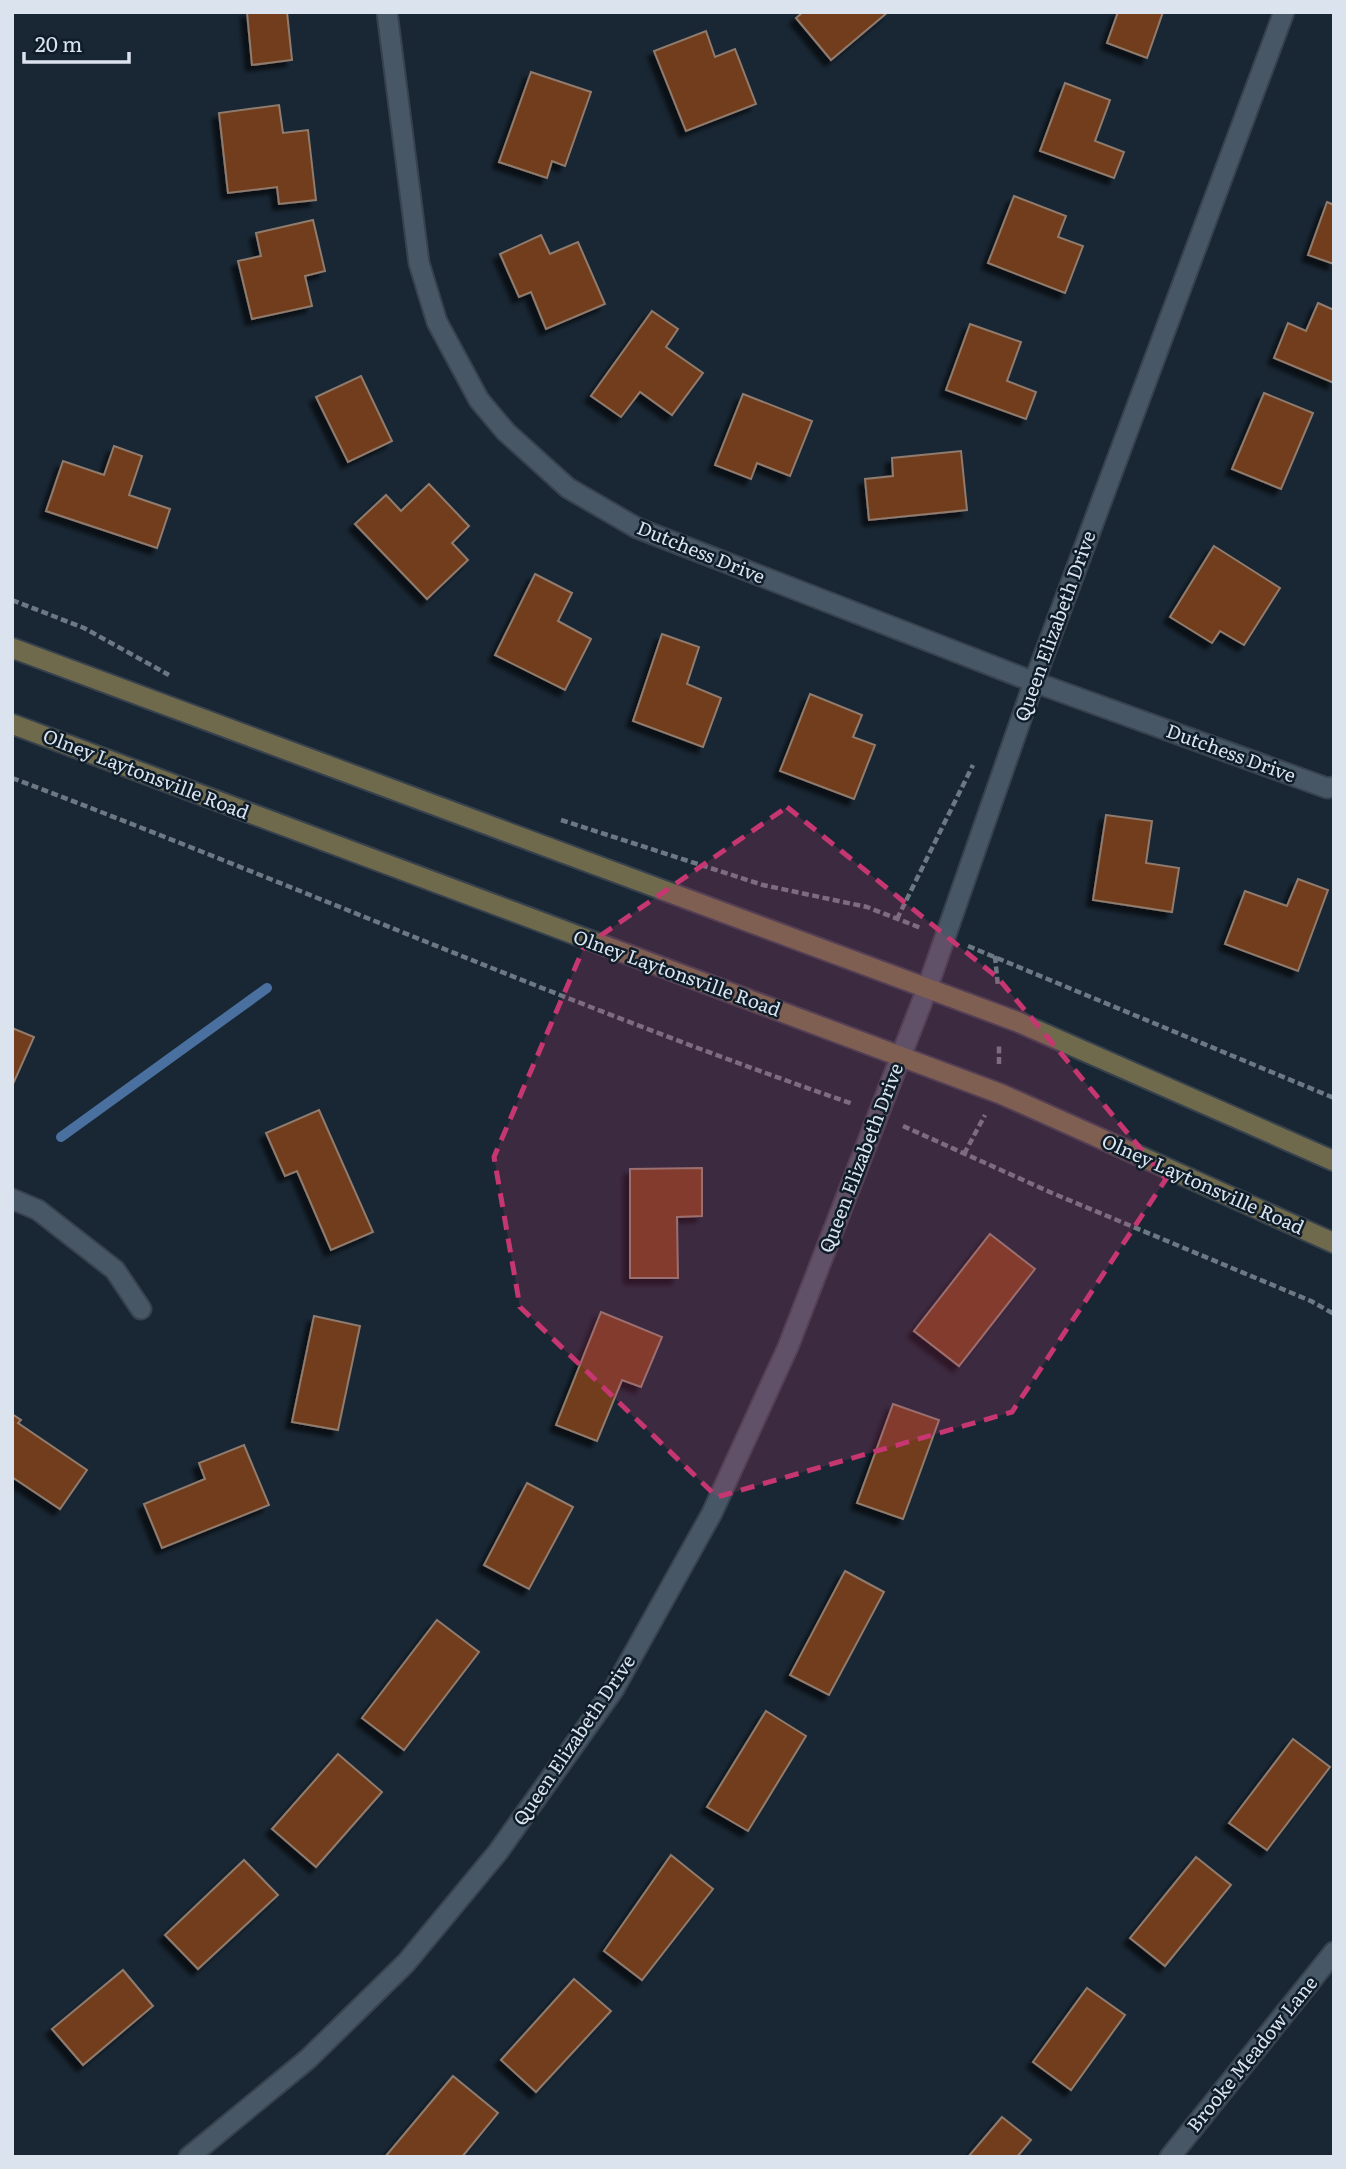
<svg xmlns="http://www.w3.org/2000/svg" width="1346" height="2169" viewBox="0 0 1346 2169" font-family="Literata,serif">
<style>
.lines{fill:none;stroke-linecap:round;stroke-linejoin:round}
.stream{stroke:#49709f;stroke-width:10}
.building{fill:#713e1a;stroke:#907b6e;stroke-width:2;filter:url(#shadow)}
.minor-casing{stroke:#38424e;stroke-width:23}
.secondary-casing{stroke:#38424e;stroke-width:23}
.path{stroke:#6c7884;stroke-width:4.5;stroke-dasharray:7 3.5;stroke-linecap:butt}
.minor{stroke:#475766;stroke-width:19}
.secondary{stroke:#6f6a4c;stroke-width:19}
.marked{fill:#c63771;fill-opacity:0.2;stroke:#c63771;stroke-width:5;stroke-dasharray:14 9;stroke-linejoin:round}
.labels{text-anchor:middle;stroke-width:5;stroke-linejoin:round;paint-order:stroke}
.street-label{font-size:19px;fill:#dbe4ee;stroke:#0f1d2a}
</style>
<defs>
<filter id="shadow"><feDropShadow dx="-6" dy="6" stdDeviation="2" flood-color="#0009"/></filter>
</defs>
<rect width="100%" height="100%" fill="#192734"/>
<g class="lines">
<path class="stream" d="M61 1137 267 988"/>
</g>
<g class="building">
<path d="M247 12H287L292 60 252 65Z"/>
<path d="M803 12H888L831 60 796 18Z"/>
<path d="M1118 12H1163L1147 58 1107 43Z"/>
<path d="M706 31 715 57 735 49 756 104 686 131 654 51Z"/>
<path d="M531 72 591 92 565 166 552 161 547 178 499 162Z"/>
<path d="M1065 83 1110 100 1095 141 1124 152 1114 178 1040 151Z"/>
<path d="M279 105 283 133 308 130 316 200 279 204 277 187 228 193 219 113Z"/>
<path d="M1014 196 1066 216 1058 237 1083 246 1065 293 988 263Z"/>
<path d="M1327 202 1334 205V264L1308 255Z"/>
<path d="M313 220 325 271 305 276 312 306 252 319 238 261 261 256 256 233Z"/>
<path d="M541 235 550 254 578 242 605 304 546 329 531 292 519 297 500 254Z"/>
<path d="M1318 303 1334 310V383L1274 358 1288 323 1306 331Z"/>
<path d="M652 311 678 329 666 347 703 373 672 415 640 392 621 417 591 396Z"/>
<path d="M970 324 1021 342 1007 381 1036 392 1026 419 946 390Z"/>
<path d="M361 376 392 441 348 462 316 397Z"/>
<path d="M1264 393 1313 413 1281 489 1232 469Z"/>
<path d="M743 394 812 421 790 476 757 463 751 479 715 465Z"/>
<path d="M114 446 142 456 129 495 170 509 157 548 46 511 63 461 104 475Z"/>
<path d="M961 451 967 510 869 520 865 479 893 476 892 458Z"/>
<path d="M429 484 469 526 452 543 468 560 427 599 355 524 386 495 401 511Z"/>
<path d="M1214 546 1280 588 1244 645 1220 631 1212 643 1170 617Z"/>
<path d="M535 574 572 593 558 621 591 639 565 690 495 655Z"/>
<path d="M662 634 699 647 687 684 721 698 703 747 633 721Z"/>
<path d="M810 694 862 715 853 737 875 745 854 799 780 771Z"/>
<path d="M1106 815 1152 821 1146 863 1179 868 1172 912 1093 900Z"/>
<path d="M1298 879 1328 890 1298 971 1225 944 1245 891 1287 906Z"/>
<path d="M12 1028 34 1037 13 1084 12 1083Z"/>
<path d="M319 1110 373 1232 331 1250 297 1171 285 1176 266 1133Z"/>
<path d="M702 1168V1216L677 1217 678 1278H630V1169Z"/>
<path d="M990 1234 1035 1269 959 1366 914 1331Z"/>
<path d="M601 1312 662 1337 641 1387 622 1380 597 1441 556 1425Z"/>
<path d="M314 1316 360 1326 338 1430 292 1422Z"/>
<path d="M893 1404 939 1420 903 1519 857 1503Z"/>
<path d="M12 1414 21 1420 18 1423 87 1470 60 1509 12 1477Z"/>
<path d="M244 1445 269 1505 162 1548 144 1504 205 1479 199 1463Z"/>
<path d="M527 1483 573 1507 529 1589 484 1565Z"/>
<path d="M845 1571 884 1592 829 1695 790 1675Z"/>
<path d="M437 1620 479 1652 404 1750 362 1718Z"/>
<path d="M766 1711 806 1736 748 1831 707 1807Z"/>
<path d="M1293 1739 1330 1767 1267 1850 1229 1823Z"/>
<path d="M338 1754 382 1792 316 1867 272 1829Z"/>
<path d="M671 1855 713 1889 642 1980 604 1951Z"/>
<path d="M1196 1857 1231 1885 1165 1966 1130 1938Z"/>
<path d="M244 1860 278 1895 198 1969 165 1935Z"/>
<path d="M123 1970 153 2006 83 2065 52 2029Z"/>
<path d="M574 1979 611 2011 536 2092 501 2060Z"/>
<path d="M1087 1988 1125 2015 1071 2090 1033 2062Z"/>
<path d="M453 2076 498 2113 462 2157H385Z"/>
<path d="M1002 2117 1031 2140 1017 2157H968Z"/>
</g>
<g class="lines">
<defs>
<g id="minor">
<path d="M387 12 419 263 437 322 479 400 506 432 568 488 637 528 1034 682 1327 788 1334 787"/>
<path d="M12 1199 38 1210 115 1270 141 1309"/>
<path d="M189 2157 308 2059 406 1963 498 1852 614 1689 712 1513 788 1347 927 989 1034 682 1284 12"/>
<path d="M1170 2157 1334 1952"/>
</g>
<g id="secondary">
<path d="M12 648 1018 1022 1334 1161"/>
<path d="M12 724 1001 1094 1334 1243"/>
</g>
</defs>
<use href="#minor" class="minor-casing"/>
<use href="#secondary" class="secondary-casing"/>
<g class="path">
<path d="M12 600 84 628 169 675"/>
<path d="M12 778C294 884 569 1006 853 1104"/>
<path d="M561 820 763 885 867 907 921 928"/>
<path d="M897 919 973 765"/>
<path d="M968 946 1334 1098"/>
<path d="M995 956 998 987"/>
<path d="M999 1064V1044"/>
<path d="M903 1126 1052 1193 1311 1301 1334 1314"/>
<path d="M964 1154 985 1115"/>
</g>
<use href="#minor" class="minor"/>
<use href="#secondary" class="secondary"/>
</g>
<path class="marked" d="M787 807 998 978 1166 1179 1012 1412 717 1497 520 1307 494 1157 584 947Z"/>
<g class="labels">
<g class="street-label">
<text transform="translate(701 552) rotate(22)" y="7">Dutchess Drive</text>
<text transform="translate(1055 626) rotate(-70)" y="7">Queen Elizabeth Drive</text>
<text transform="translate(1231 753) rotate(20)" y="7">Dutchess Drive</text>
<text transform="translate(146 774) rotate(21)" y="7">Olney Laytonsville Road</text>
<text transform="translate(677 973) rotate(20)" y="7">Olney Laytonsville Road</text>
<text transform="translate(861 1158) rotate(-69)" y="7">Queen Elizabeth Drive</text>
<text transform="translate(1203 1184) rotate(24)" y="7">Olney Laytonsville Road</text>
<text transform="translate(574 1740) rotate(-56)" y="7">Queen Elizabeth Drive</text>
<text transform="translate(1252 2054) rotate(-51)" y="7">Brooke Meadow Lane</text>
</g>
</g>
<rect width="1346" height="2169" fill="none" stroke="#dbe4ee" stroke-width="28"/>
<path d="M24 52v10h105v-10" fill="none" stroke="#dbe4ee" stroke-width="3.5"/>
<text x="35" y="52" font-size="21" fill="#dbe4ee" stroke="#0f1d2a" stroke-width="5" paint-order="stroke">20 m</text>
</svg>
